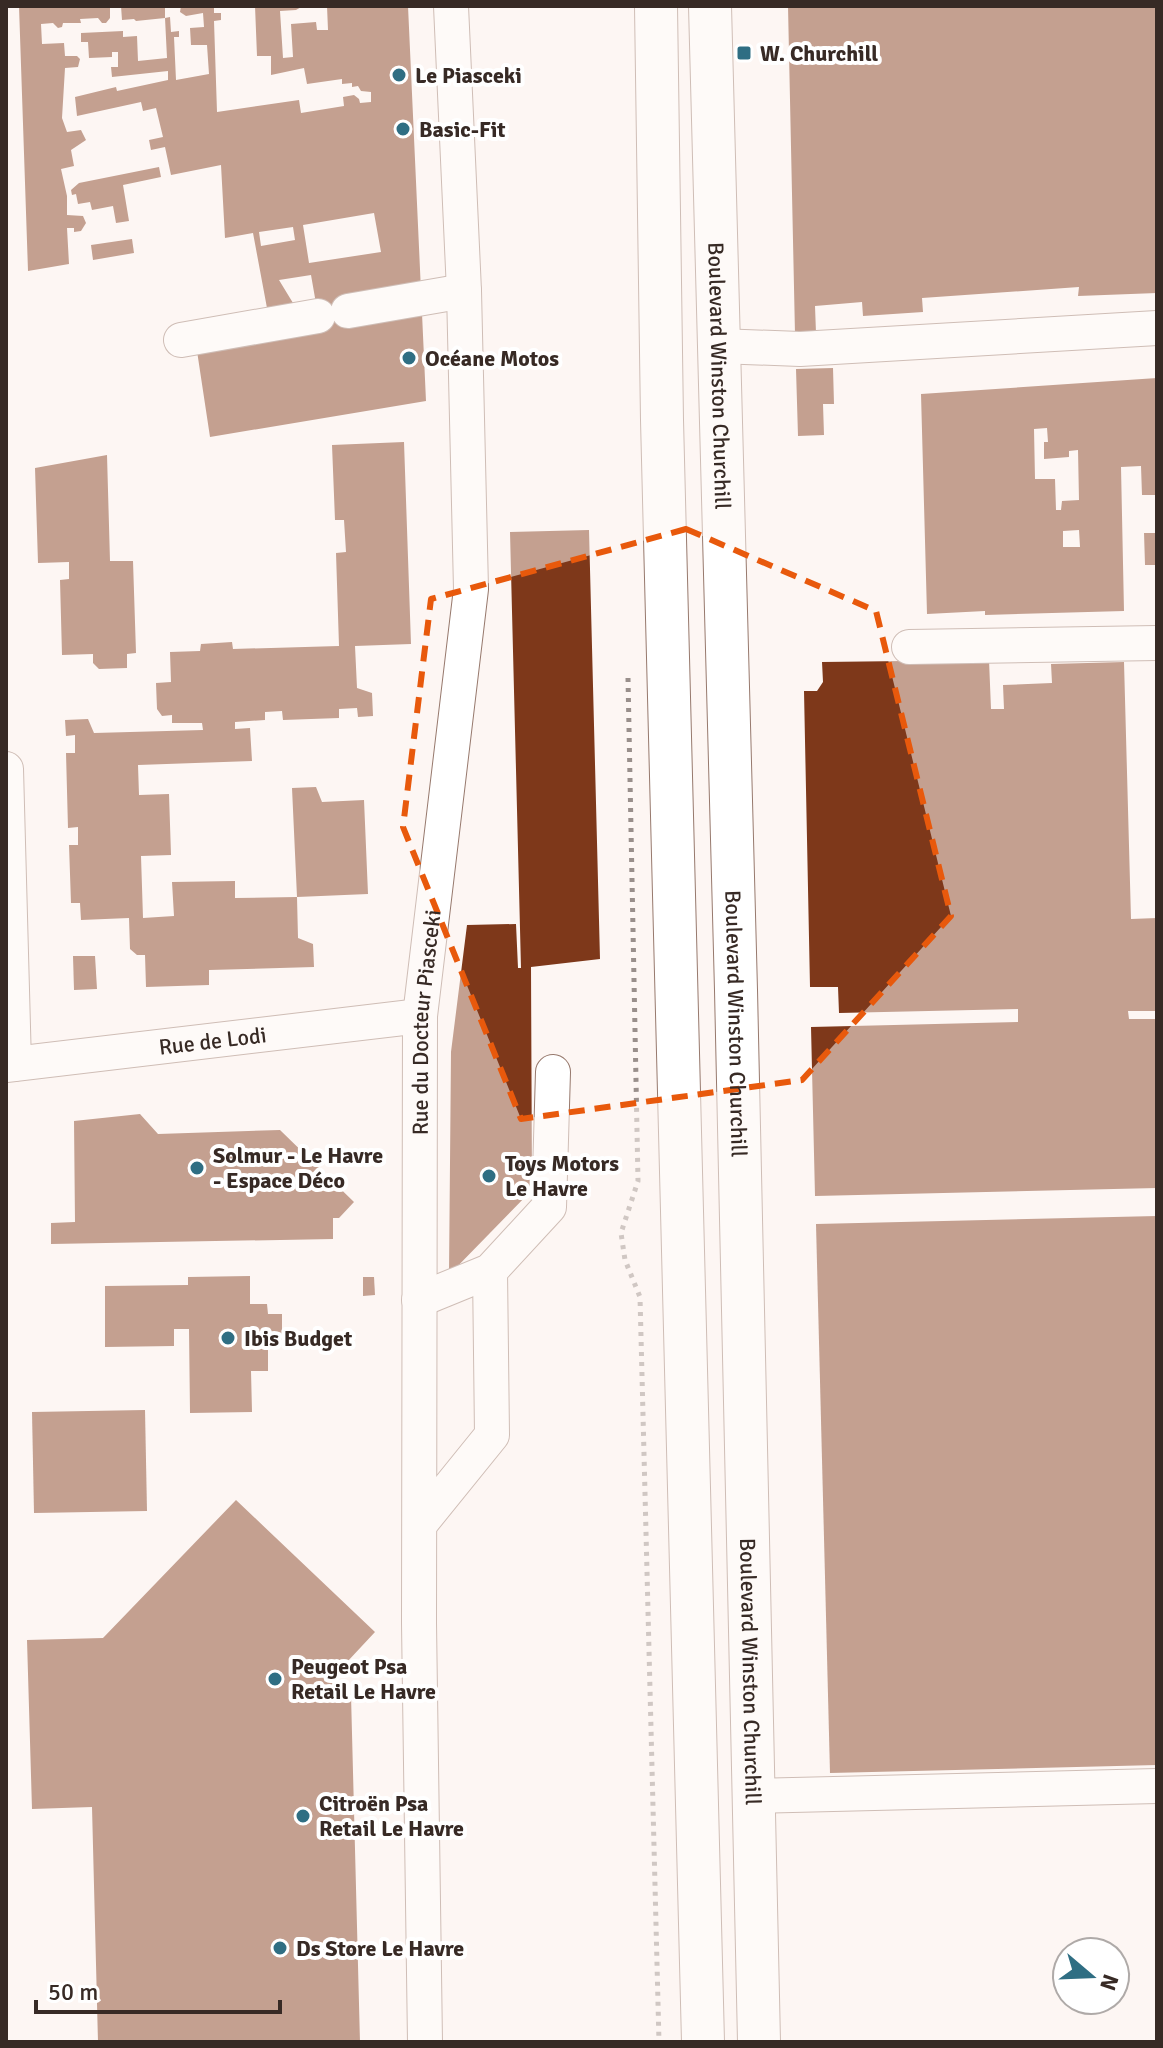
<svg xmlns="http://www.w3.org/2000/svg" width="1163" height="2048" viewBox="0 0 1163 2048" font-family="Signika,sans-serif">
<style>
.building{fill:#7e381a;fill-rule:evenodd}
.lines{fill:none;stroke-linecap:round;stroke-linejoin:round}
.minor-casing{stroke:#97796d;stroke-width:36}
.major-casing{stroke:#97796d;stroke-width:44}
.path{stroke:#998f8b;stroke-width:5;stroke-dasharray:4 6;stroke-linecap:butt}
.minor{stroke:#fff;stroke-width:34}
.major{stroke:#fff;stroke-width:42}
.marked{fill:none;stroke:#e8590c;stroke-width:6;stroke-dasharray:16 10;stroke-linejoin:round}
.poi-dot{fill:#2f6e83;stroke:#fff;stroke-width:3}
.labels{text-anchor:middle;stroke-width:8;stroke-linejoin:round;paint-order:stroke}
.poi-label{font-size:22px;font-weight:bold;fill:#372a25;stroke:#fff;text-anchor:start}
.street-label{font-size:22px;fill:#372a25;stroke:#fff}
</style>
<rect width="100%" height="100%" fill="#fdf6f3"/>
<g class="building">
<path d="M19 6H110V18L106 23H102L98 18 80 19 81 23H63L62 27 58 28 53 23 41 24 42 44 64 43 65 56H77L80 59 78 67 65 68 62 118 67 132 81 130 86 140 71 150 74 166 61 169 67 196V215L83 216 86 223 81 231 74 232V228H67L69 264 28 271Z"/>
<path d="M121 6H165V18L136 21 134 19 122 20Z"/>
<path d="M181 6H214V13H221V20L214 21 217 112 299 100 301 113 344 106 343 97 354 95 359 99 360 103 371 102V92L361 91 358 86 352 87V83L342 84V79L307 84 304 68 271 75V56H257L255 6H303L296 10 280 11 283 58 293 57 291 24 316 22 317 30H328L327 6H408L426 401 210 437 197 351 321 332 311 275 279 280 293 303 267 308 253 233 225 238 221 165 171 175 165 147 151 150 149 140 163 137 156 108 143 111 141 102 77 116 75 97 116 87 117 91 168 80V71L112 77 111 67H118V52H112V57L89 58 88 42H81V33L123 31V37L137 36 138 61 167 58 165 18 170 17 171 32 179 31V37H174L176 80 209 74 207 45H191L190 28 204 27 203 13 186 16 180 12ZM374 213 381 252 309 263 303 225ZM293 227 295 240 261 246 259 232Z"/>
<path d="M788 6H1157V293L1078 296 1079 287 922 298 923 312 863 316 862 302 815 306 816 333 795 334Z"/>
<path d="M159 167 161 177 123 185 129 221 116 223 113 206 92 210 90 202 78 204 76 194 72 195 71 190 79 183Z"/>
<path d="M132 239 134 253 93 260 91 245Z"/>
<path d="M833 368 834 404H823L824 435 798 436 796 369Z"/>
<path d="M1157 378V495H1142L1141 466 1121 467 1124 611 985 615V611L927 614 921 394ZM1047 428 1048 442H1044V459L1069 457V451L1078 450 1079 500 1062 501 1061 510H1056L1055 479H1035L1034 429ZM1079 530 1080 547H1063V531Z"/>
<path d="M404 442 411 644 355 646 357 688 372 693 373 716 358 717 357 708 339 709V718L283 720 282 711 265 712V720L235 722V729L250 728 252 761 138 765 139 795 169 794 171 855 141 856 143 918 174 916 172 882 235 881V898L297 897 298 938 313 944 314 967 209 970V985L146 987 145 955H137L130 949 129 918 81 920 80 903H71L69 845H78V827L68 828 66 753H75V735L66 736 65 720 88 719 94 733 203 730 202 723H172V715L162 716 157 709 156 683 171 682 170 652 200 651 201 644 232 642 233 649 339 646 336 553 346 552 344 520H335L332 445Z"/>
<path d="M107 455 110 561H133L136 653 127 654V668L99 669 93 663V654L62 655 60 580 69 579V562L38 563 35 468Z"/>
<path d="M589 530 600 959 531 967 532 1190 449 1275 451 1052 467 925 516 924 518 968H521L510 532Z"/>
<path d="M1144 533H1157V565H1145Z"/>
<path d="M989 660 991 709H1004L1003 685 1052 683 1051 664 1124 662 1131 919 1157 918V1011H1128L1129 1019H1157V1188L815 1196 811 1027 1018 1022V1009L839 1013 838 987H810L804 691H817L823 682 822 662Z"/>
<path d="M316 787 322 802 364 800 368 894 297 897 292 788Z"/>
<path d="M73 956H95L97 989 74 990Z"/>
<path d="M140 1114 158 1134 280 1130 354 1202 339 1218H333V1239L51 1244V1223L75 1222 74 1121Z"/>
<path d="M1157 1216V1765L830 1773 816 1224Z"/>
<path d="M250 1276V1304H267L268 1314H282V1346L268 1347V1371H251L252 1412 190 1413 189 1329H174V1346L105 1347V1286L188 1285V1277Z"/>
<path d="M363 1277H374L375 1295 363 1296Z"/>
<path d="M145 1410 147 1511 34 1513 32 1412Z"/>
<path d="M236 1500 375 1632 333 1677 351 1695 360 2042H98L92 1807 32 1809 27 1640 103 1638Z"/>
</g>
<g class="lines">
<defs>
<g id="minor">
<path d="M348 311 464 291"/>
<path d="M181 340 318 316"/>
<path d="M718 346 800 349 1157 328"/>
<path d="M909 647 1157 643"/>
<path d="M6 769 14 1064"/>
<path id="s1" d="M6 1065 420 1016"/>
<path d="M419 1300 490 1271 549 1207 553 1072"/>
<path d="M420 1524 492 1435 490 1271"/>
<path d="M752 1796 1157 1786"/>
<path id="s2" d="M425 2042 419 1623 420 1016 471 589 464 291 451 6"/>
</g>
<g id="major">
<path d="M656 6 662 420 703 2042"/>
<path id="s3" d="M710 6 736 990 759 2042"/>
</g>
</defs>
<use href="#minor" class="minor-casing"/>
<use href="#major" class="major-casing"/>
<path class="path" d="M628 678 638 1181 621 1233 625 1260 640 1297 659 2042"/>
<use href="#minor" class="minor"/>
<use href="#major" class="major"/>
</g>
<path d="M0 0H1163V2048H0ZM686 529 876 611 951 916 802 1080 521 1119 403 827 431 599Z" fill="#fdf6f3" fill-opacity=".55" fill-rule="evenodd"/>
<path class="marked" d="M686 529 876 611 951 916 802 1080 521 1119 403 827 431 599Z"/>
<g class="poi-dot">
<rect x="736" y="45" width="16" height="16" rx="4"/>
<circle cx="399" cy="75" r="8"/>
<circle cx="403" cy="129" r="8"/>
<circle cx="409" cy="358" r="8"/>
<circle cx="197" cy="1168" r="8"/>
<circle cx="489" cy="1176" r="8"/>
<circle cx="228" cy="1338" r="8"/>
<circle cx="275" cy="1679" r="8"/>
<circle cx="303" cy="1816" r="8"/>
<circle cx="280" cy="1948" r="8"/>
</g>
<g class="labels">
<g class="poi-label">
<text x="760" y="61">W. Churchill</text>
<text x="415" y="83">Le Piasceki</text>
<text x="419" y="137">Basic-Fit</text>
<text x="425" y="366">Océane Motos</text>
<text x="213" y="1163">Solmur - Le Havre<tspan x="213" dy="25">- Espace Déco</tspan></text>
<text x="505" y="1171">Toys Motors<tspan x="505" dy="25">Le Havre</tspan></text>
<text x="244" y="1346">Ibis Budget</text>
<text x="291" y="1674">Peugeot Psa<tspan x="291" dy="25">Retail Le Havre</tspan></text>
<text x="319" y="1811">Citroën Psa<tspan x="319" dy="25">Retail Le Havre</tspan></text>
<text x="296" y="1956">Ds Store Le Havre</text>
</g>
<g class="street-label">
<text dy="8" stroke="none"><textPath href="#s3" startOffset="370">Boulevard Winston Churchill</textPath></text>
<text dy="8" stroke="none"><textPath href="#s2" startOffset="1020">Rue du Docteur Piasceki</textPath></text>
<text dy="8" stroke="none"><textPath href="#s3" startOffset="1018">Boulevard Winston Churchill</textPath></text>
<text dy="8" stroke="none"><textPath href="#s1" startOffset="208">Rue de Lodi</textPath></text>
<text dy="8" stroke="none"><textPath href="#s3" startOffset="1666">Boulevard Winston Churchill</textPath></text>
</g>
</g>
<rect width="1163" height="2048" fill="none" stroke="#372a25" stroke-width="16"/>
<g transform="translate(1091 1976) rotate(109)"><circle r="38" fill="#ffffff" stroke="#afaaa8" stroke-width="2"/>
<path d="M0-6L14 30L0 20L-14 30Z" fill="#2f6e83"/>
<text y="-12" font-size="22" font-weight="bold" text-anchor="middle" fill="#372a25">N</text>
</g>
<path d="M36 2000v12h244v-12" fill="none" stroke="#372a25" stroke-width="4"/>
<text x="48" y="2000" font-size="24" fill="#372a25" stroke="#ffffff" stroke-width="6" paint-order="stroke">50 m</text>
</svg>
